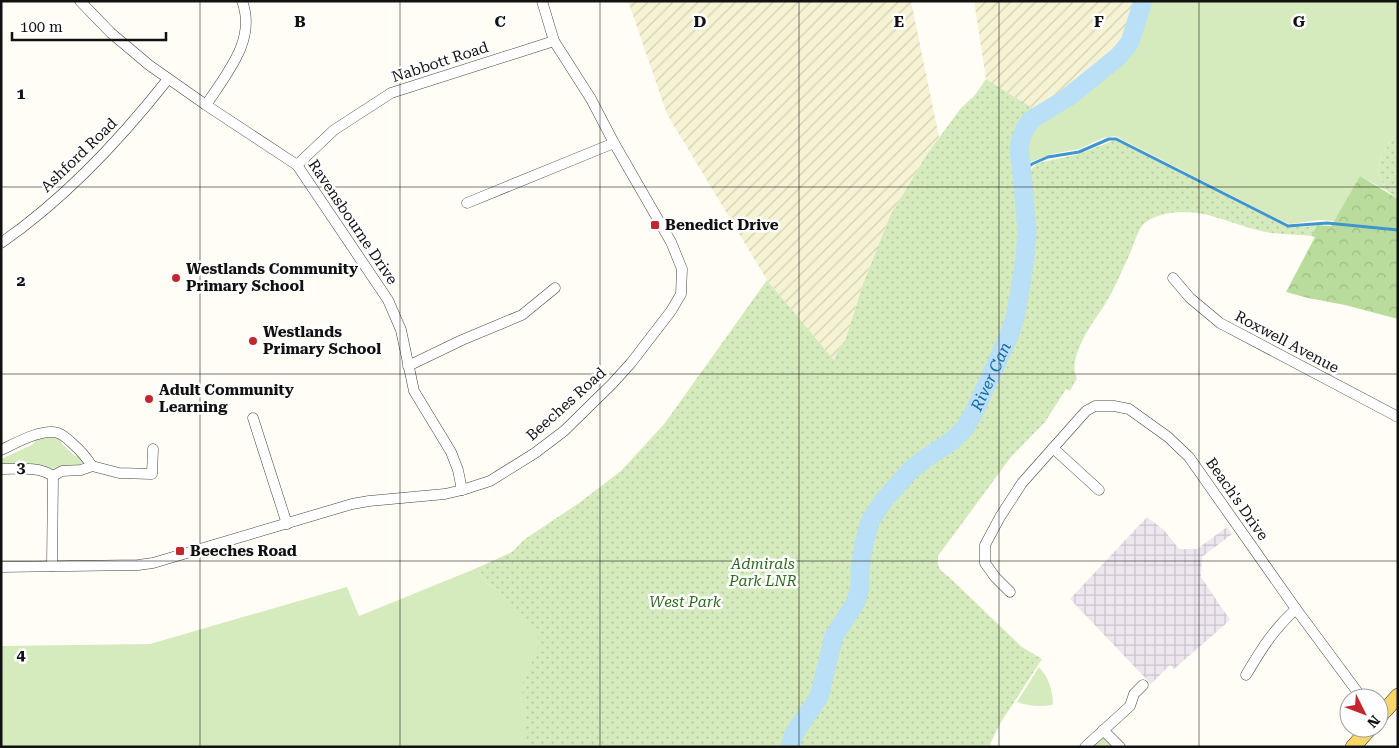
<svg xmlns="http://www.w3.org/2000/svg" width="1399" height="748" viewBox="0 0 1399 748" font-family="'Roboto Serif',serif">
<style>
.industrial{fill:url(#industrial-grid)}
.farmland{fill:url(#farmland-furrows)}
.grass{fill:#d5ebbd}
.forest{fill:url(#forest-crowns)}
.park{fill:url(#park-dots)}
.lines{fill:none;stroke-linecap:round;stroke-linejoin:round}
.stream{stroke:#3f96cf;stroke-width:3}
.river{stroke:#b9e0f7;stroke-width:19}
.street-casing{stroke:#444;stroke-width:11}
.primary-casing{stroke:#222;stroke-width:16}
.street{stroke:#fff;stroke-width:10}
.primary{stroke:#f9d66b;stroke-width:15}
.grid{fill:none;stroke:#111;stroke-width:1;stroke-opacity:0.55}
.poi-dot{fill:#c4262e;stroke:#fff;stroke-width:2}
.labels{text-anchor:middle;stroke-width:5;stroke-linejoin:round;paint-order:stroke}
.street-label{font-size:15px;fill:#111;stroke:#fff}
.poi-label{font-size:15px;font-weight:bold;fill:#111;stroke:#fff;text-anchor:start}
.park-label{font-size:15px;font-style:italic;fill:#2f6b1f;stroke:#fff}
.water-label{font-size:16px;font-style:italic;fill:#1768a6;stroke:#fff}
.grid-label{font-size:16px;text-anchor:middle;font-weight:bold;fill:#111;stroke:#fff;stroke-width:5;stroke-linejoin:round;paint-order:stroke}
</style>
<defs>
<pattern id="industrial-grid" width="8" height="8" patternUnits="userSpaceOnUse" patternTransform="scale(1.25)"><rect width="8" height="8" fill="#eee6ef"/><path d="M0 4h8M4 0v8" fill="none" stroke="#cbc4cc"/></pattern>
<pattern id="farmland-furrows" width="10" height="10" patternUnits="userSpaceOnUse" patternTransform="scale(1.25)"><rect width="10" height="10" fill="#f6f3d4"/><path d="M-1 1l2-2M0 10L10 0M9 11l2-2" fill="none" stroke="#d2cfb5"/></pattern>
<pattern id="forest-crowns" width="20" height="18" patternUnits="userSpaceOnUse" patternTransform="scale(1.25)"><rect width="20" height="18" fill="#b9dc9c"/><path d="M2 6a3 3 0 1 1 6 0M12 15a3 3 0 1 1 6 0" fill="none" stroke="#9ebc85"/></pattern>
<pattern id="park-dots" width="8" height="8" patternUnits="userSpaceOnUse" patternTransform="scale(1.25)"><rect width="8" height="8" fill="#d5ebbd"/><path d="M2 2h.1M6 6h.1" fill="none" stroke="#b6c8a1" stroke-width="1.8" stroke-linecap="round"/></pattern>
</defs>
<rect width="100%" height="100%" fill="#fffdf5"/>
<path class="industrial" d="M1147 517 1164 530 1179 549H1197L1227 527 1232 534 1202 557 1201 577 1230 620 1174 669 1170 665 1151 684 1070 599Z"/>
<g class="farmland">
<path d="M628 1H911L939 137 927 154 890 216 863 284 846 338 836 354 834 360 767 280 667 114Z"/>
<path d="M974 1H1136L1126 34 1122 42 1109 57 1086 77 1065 93 1034 109 986 79Z"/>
</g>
<g class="grass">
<path d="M1136 1H1398V131L1381 156 1378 173 1387 191 1360 176 1334 221 1320 220 1290 224 1284 222 1115 136 1103 138 1079 149 1052 154 1028 163 1026 162C1022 143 1026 132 1042 121L1034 110C1064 93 1104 70 1122 41 1130 30 1131 14 1136 1Z"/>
<path d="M40 438H59L61 443 75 456 80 455C80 457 83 460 82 462 79 474 13 466 1 466V459L34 444 35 439Z"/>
<path d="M477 568 486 583 499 591 542 641 606 747H1V646L150 644 347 587 359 616Z"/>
<path d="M1039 667C1049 678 1052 689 1053 703L1052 705C1039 707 1029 706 1017 702Z"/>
<path d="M1103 738 1106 739 1114 747H1090L1099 739Z"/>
</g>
<path class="forest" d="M1360 176 1398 199V319L1345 305 1308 298 1286 292 1315 237 1311 236 1317 225 1331 226Z"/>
<g class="park">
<path d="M986 79 1034 109C1010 125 1011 148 1018 174L1029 173 1033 167 1038 163 1079 154 1115 140 1287 227H1305L1317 225 1311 236C1295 234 1277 235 1261 231 1226 223 1199 205 1161 215 1155 217 1146 220 1142 226 1137 233 1134 243 1131 251 1122 271 1113 293 1100 312 1090 326 1067 360 1077 378L1070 391 1066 389 1045 422 1011 457 938 556C937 568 940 570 949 577L1022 647 1042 659 1001 722 990 744 992 747H529L527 743 522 685 541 641 499 591 486 583 477 568 512 552 525 539 579 503 621 471 665 423 767 280 834 360 836 354 846 338 863 284 890 216 927 154 961 108 975 95Z"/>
<path d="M1398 131V199L1387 191 1378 173 1381 156Z"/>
</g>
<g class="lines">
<path class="stream" d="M1022 172 1032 164 1048 157 1079 152 1109 139H1116L1288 226 1327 223 1398 230"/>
<path class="river" id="s1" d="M790 747 794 734 819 697 834 636 856 602 860 587V569L864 544 869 524 874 515 884 500 909 472 923 460 952 441 965 428 975 410 1009 336 1016 314 1025 259 1027 232 1022 172 1019 150 1021 138 1025 129 1031 120 1067 98 1119 56 1130 42 1143 1"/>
<defs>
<g id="street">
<path d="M80 1 111 33 149 65 206 105 297 165 388 300 401 330 414 391 451 452 458 470 462 490"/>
<path d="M206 105C226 74 257 40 242 1"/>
<path d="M297 165 334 130 391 93 554 41"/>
<path d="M467 203 614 143"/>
<path d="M1 243C66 198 120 140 168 79"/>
<path d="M1173 278 1190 298 1220 323 1398 417"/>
<path d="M408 366 462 340 522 315 555 288"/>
<path d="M253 418 287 524"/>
<path d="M1053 448 1099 490"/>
<path d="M1 450C16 443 42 428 58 433 64 435 69 440 74 445 81 451 86 457 92 466"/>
<path d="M1 469C18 469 39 466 53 476L62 471 81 470 92 466 119 473 152 474 153 449"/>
<path d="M52 566 53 476"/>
<path d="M1 567 138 565 153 563 352 504 369 501 445 494 462 490 490 481 535 453 564 431 612 384 631 363 671 311 681 294 682 269 671 242 614 143 591 99 554 41 542 1"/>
<path d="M1010 592 995 577 985 563V545L1000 517 1022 483 1086 411 1095 406H1114L1129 409 1168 437 1189 457 1296 609 1362 698"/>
<path d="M1246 675C1262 648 1273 630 1296 609"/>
<path d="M1103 730 1120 747"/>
<path d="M1085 747 1130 706 1134 694 1143 685"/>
</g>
<g id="primary">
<path d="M1379 717 1398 696"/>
<path d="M1353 747 1370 728"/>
</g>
</defs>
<use href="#street" class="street-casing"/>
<use href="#primary" class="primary-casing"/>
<use href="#street" class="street"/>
<use href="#primary" class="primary"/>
</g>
<path class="grid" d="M200 1V747M400 1V747M600 1V747M799 1V747M999 1V747M1199 1V747M1 187H1398M1 374H1398M1 561H1398"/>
<g class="poi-dot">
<rect x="650" y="220" width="10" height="10" rx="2.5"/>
<circle cx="176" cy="278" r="5"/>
<circle cx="253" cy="341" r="5"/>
<circle cx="149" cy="399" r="5"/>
<rect x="175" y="546" width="10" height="10" rx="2.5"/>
</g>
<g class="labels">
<g class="street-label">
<text transform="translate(440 62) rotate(-18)" y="5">Nabbott Road</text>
<text transform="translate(79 155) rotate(-44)" y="5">Ashford Road</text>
<text transform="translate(353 222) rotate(56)" y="5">Ravensbourne Drive</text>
<text transform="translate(1287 342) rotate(28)" y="5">Roxwell Avenue</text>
<text transform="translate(566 404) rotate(-42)" y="5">Beeches Road</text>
<text transform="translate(1237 499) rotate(55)" y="5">Beach's Drive</text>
</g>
<g class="poi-label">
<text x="665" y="230">Benedict Drive</text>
<text x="186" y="274">Westlands Community<tspan x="186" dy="17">Primary School</tspan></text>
<text x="263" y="337">Westlands<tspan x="263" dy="17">Primary School</tspan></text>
<text x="159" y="395">Adult Community<tspan x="159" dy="17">Learning</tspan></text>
<text x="190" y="556">Beeches Road</text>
</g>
<g class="park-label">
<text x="763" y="569">Admirals<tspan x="763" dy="17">Park LNR</tspan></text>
<text x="685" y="607">West Park</text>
</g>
<g class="water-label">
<text dy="6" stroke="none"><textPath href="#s1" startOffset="436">River Can</textPath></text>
</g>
</g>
<g class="grid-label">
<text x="300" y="27">B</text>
<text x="500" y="27">C</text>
<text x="700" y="27">D</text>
<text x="899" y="27">E</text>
<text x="1099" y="27">F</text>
<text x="1299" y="27">G</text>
<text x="21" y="99">1</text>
<text x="21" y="286">2</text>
<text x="21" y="473">3</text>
<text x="21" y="660">4</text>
</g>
<rect width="1399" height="748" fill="none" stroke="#111111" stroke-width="5"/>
<g transform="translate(1364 713) rotate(132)"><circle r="24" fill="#ffffff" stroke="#a0a0a0"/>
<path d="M0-4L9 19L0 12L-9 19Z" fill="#c4262e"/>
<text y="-8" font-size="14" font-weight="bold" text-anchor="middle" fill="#111111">N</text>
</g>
<path d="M12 32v8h154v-8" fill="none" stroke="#111111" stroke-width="2.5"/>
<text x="20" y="32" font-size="15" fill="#111111" stroke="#ffffff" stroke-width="4" paint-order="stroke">100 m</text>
</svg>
